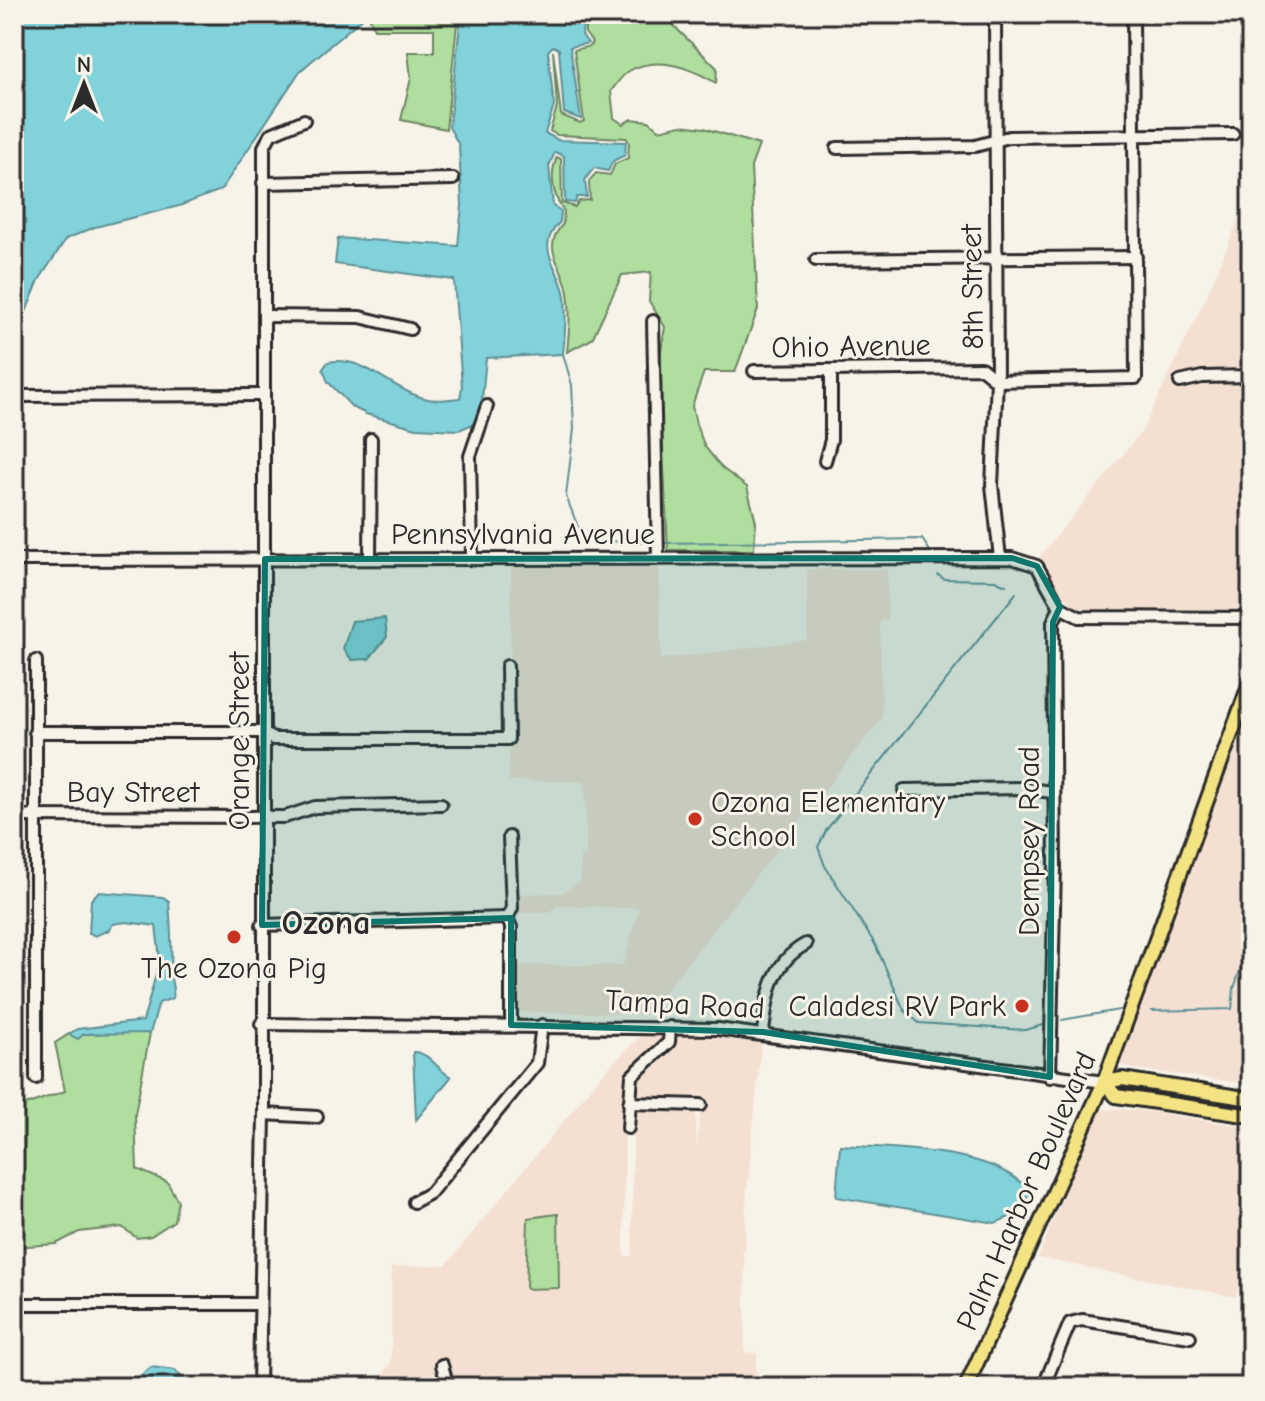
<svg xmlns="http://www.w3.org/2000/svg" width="1265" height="1401" viewBox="0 0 1265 1401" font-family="'Comic Neue',sans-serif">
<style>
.built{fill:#f4e0d3}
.green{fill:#afde9e;stroke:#6d8464;stroke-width:2}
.water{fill:#81d2da;stroke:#5f8f94;stroke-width:2}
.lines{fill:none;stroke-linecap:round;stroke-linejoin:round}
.stream{stroke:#5f8f94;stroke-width:2}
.minor-casing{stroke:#2b2b2b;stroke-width:16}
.major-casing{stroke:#2b2b2b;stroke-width:18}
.minor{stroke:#f7f3e8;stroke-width:10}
.major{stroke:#f4e382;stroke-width:12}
.marked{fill:#0f766e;fill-opacity:0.2;stroke:#0f766e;stroke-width:6;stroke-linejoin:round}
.poi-dot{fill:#c8321e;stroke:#f7f3e8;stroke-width:3}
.labels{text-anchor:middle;stroke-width:6;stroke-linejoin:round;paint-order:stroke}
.street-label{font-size:30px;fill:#2b2b2b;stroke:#f7f3e8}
.poi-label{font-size:30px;fill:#2b2b2b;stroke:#f7f3e8;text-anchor:start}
.quarter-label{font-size:34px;font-weight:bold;fill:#2b2b2b;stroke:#f7f3e8}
</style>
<rect width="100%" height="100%" fill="#f7f3e8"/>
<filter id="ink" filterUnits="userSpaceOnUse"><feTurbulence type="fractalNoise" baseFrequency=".0125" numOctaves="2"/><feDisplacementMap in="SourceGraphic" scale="16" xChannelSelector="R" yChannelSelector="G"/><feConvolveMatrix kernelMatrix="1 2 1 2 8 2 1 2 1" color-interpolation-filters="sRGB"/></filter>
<g filter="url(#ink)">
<g class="built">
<path d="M1251 189V372L1202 373 1175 379 1177 388 1202 382 1251 381V613L1080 612 1054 585 1037 560 1142 431 1205 300Z"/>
<path d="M659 566 661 659 807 640V569H887L888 620 880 621 882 718 647 1014 515 1012V965H623L639 908 557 906 549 913H516L517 894 561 893 581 881 580 857 586 855 585 782 509 781 511 567Z"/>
<path d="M1251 691V1084L1133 1069 1117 1063Z"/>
<path d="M646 1031 665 1032V1039L628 1074 625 1082 624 1256H632L633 1108 696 1110V1149L701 1105 705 1115V1100L633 1099 635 1079 673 1032 762 1037 746 1202 745 1252 742 1250 745 1263V1352L757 1353 756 1387H452L444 1359 437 1363 444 1387H374L391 1363V1267L446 1265 603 1073Z"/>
<path d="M1098 1109 1143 1110 1251 1128V1216L1236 1297 1038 1258Z"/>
</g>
<g class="green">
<path d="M368 14H458L446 129 401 120 411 78 408 52H434V29H374Z"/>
<path d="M573 14H667L675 27 717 68 716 83C691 68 657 55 629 71 622 75 616 85 611 91L614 118 623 124 631 119 649 121 659 130 681 125 704 128 759 145 751 167 758 309 735 372H704L692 406 696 424 705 447 722 468 747 487 756 522 754 550H668L659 363 665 327 649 301 651 272 622 275 592 339 567 352C569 332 571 313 568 293 565 266 539 250 563 224L564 211C553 197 549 175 557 157L561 159 562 203 575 207 579 201 590 200 589 181 596 173 610 175 615 164 628 158 629 142 626 138 557 135 550 131 557 107 553 51 561 115 580 123 584 121 574 50 590 46 592 42 585 33V20Z"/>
<path d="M122 1032 150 1033 135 1114 137 1169 167 1182 178 1201 174 1221 151 1236 137 1238 122 1227 79 1232 56 1244 14 1247V1109L65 1091 55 1043 69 1034 78 1038 84 1034Z"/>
<path d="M558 1214 559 1288 526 1289 528 1218Z"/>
</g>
<g class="water">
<path d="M14 14H363L365 16 300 71 221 190 179 206 95 227 66 239 39 280 14 341Z"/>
<path d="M461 14H569L572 20 583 23 582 35 588 43 570 47 581 119 564 113 559 49 553 46 548 51 554 106 545 133 558 140 626 142 625 155 613 161 608 171 594 168 585 180 587 197H577L575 203 565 202 564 156 555 152 549 166 553 206 561 211 560 222C532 249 562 269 565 297 567 316 565 334 563 354L486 358 481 410 473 424 459 430 416 428 366 414 352 407 328 382 323 369 328 362C364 354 393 392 428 399 437 401 450 399 460 398L462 387 454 280 335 264 338 238 458 246 462 205 459 145 449 127Z"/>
<path d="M385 618 387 637 369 659 352 660 343 649 352 621Z"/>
<path d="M98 892 163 897 169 901C171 926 172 948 171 973 170 982 175 989 173 998L159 1003 150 1033 84 1034 78 1039 69 1034 77 1029 143 1021 160 960 156 926 126 922 113 924 109 930 95 936 89 933 91 900Z"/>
<path d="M413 1052C430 1052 437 1070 451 1077L416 1120Z"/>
<path d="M840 1145C896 1149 992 1147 1031 1192L1015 1215 995 1223 836 1197Z"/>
<path d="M151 1367 175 1370 190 1386 134 1387V1381Z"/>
</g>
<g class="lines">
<g class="stream">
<path d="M563 354 572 385 574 429 566 496 583 540 651 543"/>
<path d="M665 543 922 539 930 551"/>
<path d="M938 575 944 579 995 580 1006 585"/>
<path d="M1016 593 827 829 818 847 825 866 875 944 904 1010 919 1023 1025 1030 1043 1025"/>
<path d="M1152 1011 1232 1009 1234 988 1251 939"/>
<path d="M1062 1020 1119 1010"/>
</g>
<defs>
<g id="minor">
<path d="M995 14 997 381 992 485 1000 558"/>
<path d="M995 15 1043 14"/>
<path d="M837 148 975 146 1009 137 1233 134"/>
<path d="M263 183 453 179"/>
<path d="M816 260 1136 257"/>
<path d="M264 316 360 317 410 329"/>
<path d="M653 321 658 557"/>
<path d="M754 371 981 368 997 381 1136 378 1133 14"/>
<path d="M1180 382 1202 377 1251 376"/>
<path d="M14 396 263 395"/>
<path d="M825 461 831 440V371"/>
<path d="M370 558 371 439"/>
<path d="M472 558 470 456 487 406"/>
<path d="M14 560 1012 558 1037 566 1060 607 1079 617 1251 618"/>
<path d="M36 661V1078"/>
<path d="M35 732H262L273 739H508L507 666"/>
<path d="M904 790 1021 788 1052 792"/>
<path d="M14 816 285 817 315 807 441 804"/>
<path d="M507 918 511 927V1025"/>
<path d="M507 918 512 908 509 837"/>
<path d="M262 925 507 918"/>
<path d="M261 1024 718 1029 1104 1082"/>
<path d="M763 1032C767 996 771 963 806 944"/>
<path d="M1050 1077 1055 866 1053 622 1060 607"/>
<path d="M629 1103 701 1105"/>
<path d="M264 1114 317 1117"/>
<path d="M628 1128 632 1076 669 1042 670 1027"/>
<path d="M414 1202 430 1193 537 1063 542 1025"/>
<path d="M14 1304H260"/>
<path d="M442 1365 448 1387"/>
<path d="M259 1387 264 1114V147L271 134 304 120"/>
<path d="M1043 1387 1070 1323 1082 1320 1190 1337"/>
</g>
<g id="major">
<path d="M1104 1082 1116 1096 1251 1116"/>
<path d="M1104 1082 1122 1079 1251 1099"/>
<path d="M966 1387 1104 1082 1251 680"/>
</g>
</defs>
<use href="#minor" class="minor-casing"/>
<use href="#major" class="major-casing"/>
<use href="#minor" class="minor"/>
<use href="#major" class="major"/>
</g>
</g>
<path class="marked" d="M1012 558 1037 566 1060 607 1053 622 1050 1077 763 1032 511 1025V918L262 925 265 559Z"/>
<g class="poi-dot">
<circle cx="695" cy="819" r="8"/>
<circle cx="234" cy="937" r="8"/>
<circle cx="1022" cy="1006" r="8"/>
</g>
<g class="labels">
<g class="street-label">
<text transform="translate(972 287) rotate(-91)" y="10">8th Street</text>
<text transform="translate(851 346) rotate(-1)" y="10">Ohio Avenue</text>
<text x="523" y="544">Pennsylvania Avenue</text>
<text transform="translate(239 741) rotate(-90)" y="10">Orange Street</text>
<text x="133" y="802">Bay Street</text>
<text transform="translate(1029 841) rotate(-90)" y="10">Dempsey Road</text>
<text transform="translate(685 1004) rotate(3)" y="10">Tampa Road</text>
<text transform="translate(1026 1191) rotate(-66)" y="10">Palm Harbor Boulevard</text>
</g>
<g class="poi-label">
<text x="711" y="812">Ozona Elementary<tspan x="711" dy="34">School</tspan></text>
<text x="234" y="978" text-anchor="middle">The Ozona Pig</text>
<text x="1006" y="1016" text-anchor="end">Caladesi RV Park</text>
</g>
<g class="quarter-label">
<text x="326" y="934">Ozona</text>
</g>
</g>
<rect width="1265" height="1401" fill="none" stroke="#f7f3e8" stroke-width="48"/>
<rect x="24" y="24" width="1217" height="1353" fill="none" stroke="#2b2b2b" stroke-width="3" filter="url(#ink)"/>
<g transform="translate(84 84)" stroke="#f7f3e8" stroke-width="6" paint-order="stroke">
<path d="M0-6L14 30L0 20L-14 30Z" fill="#2b2b2b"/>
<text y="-12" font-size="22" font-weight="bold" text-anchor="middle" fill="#2b2b2b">N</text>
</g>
</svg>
